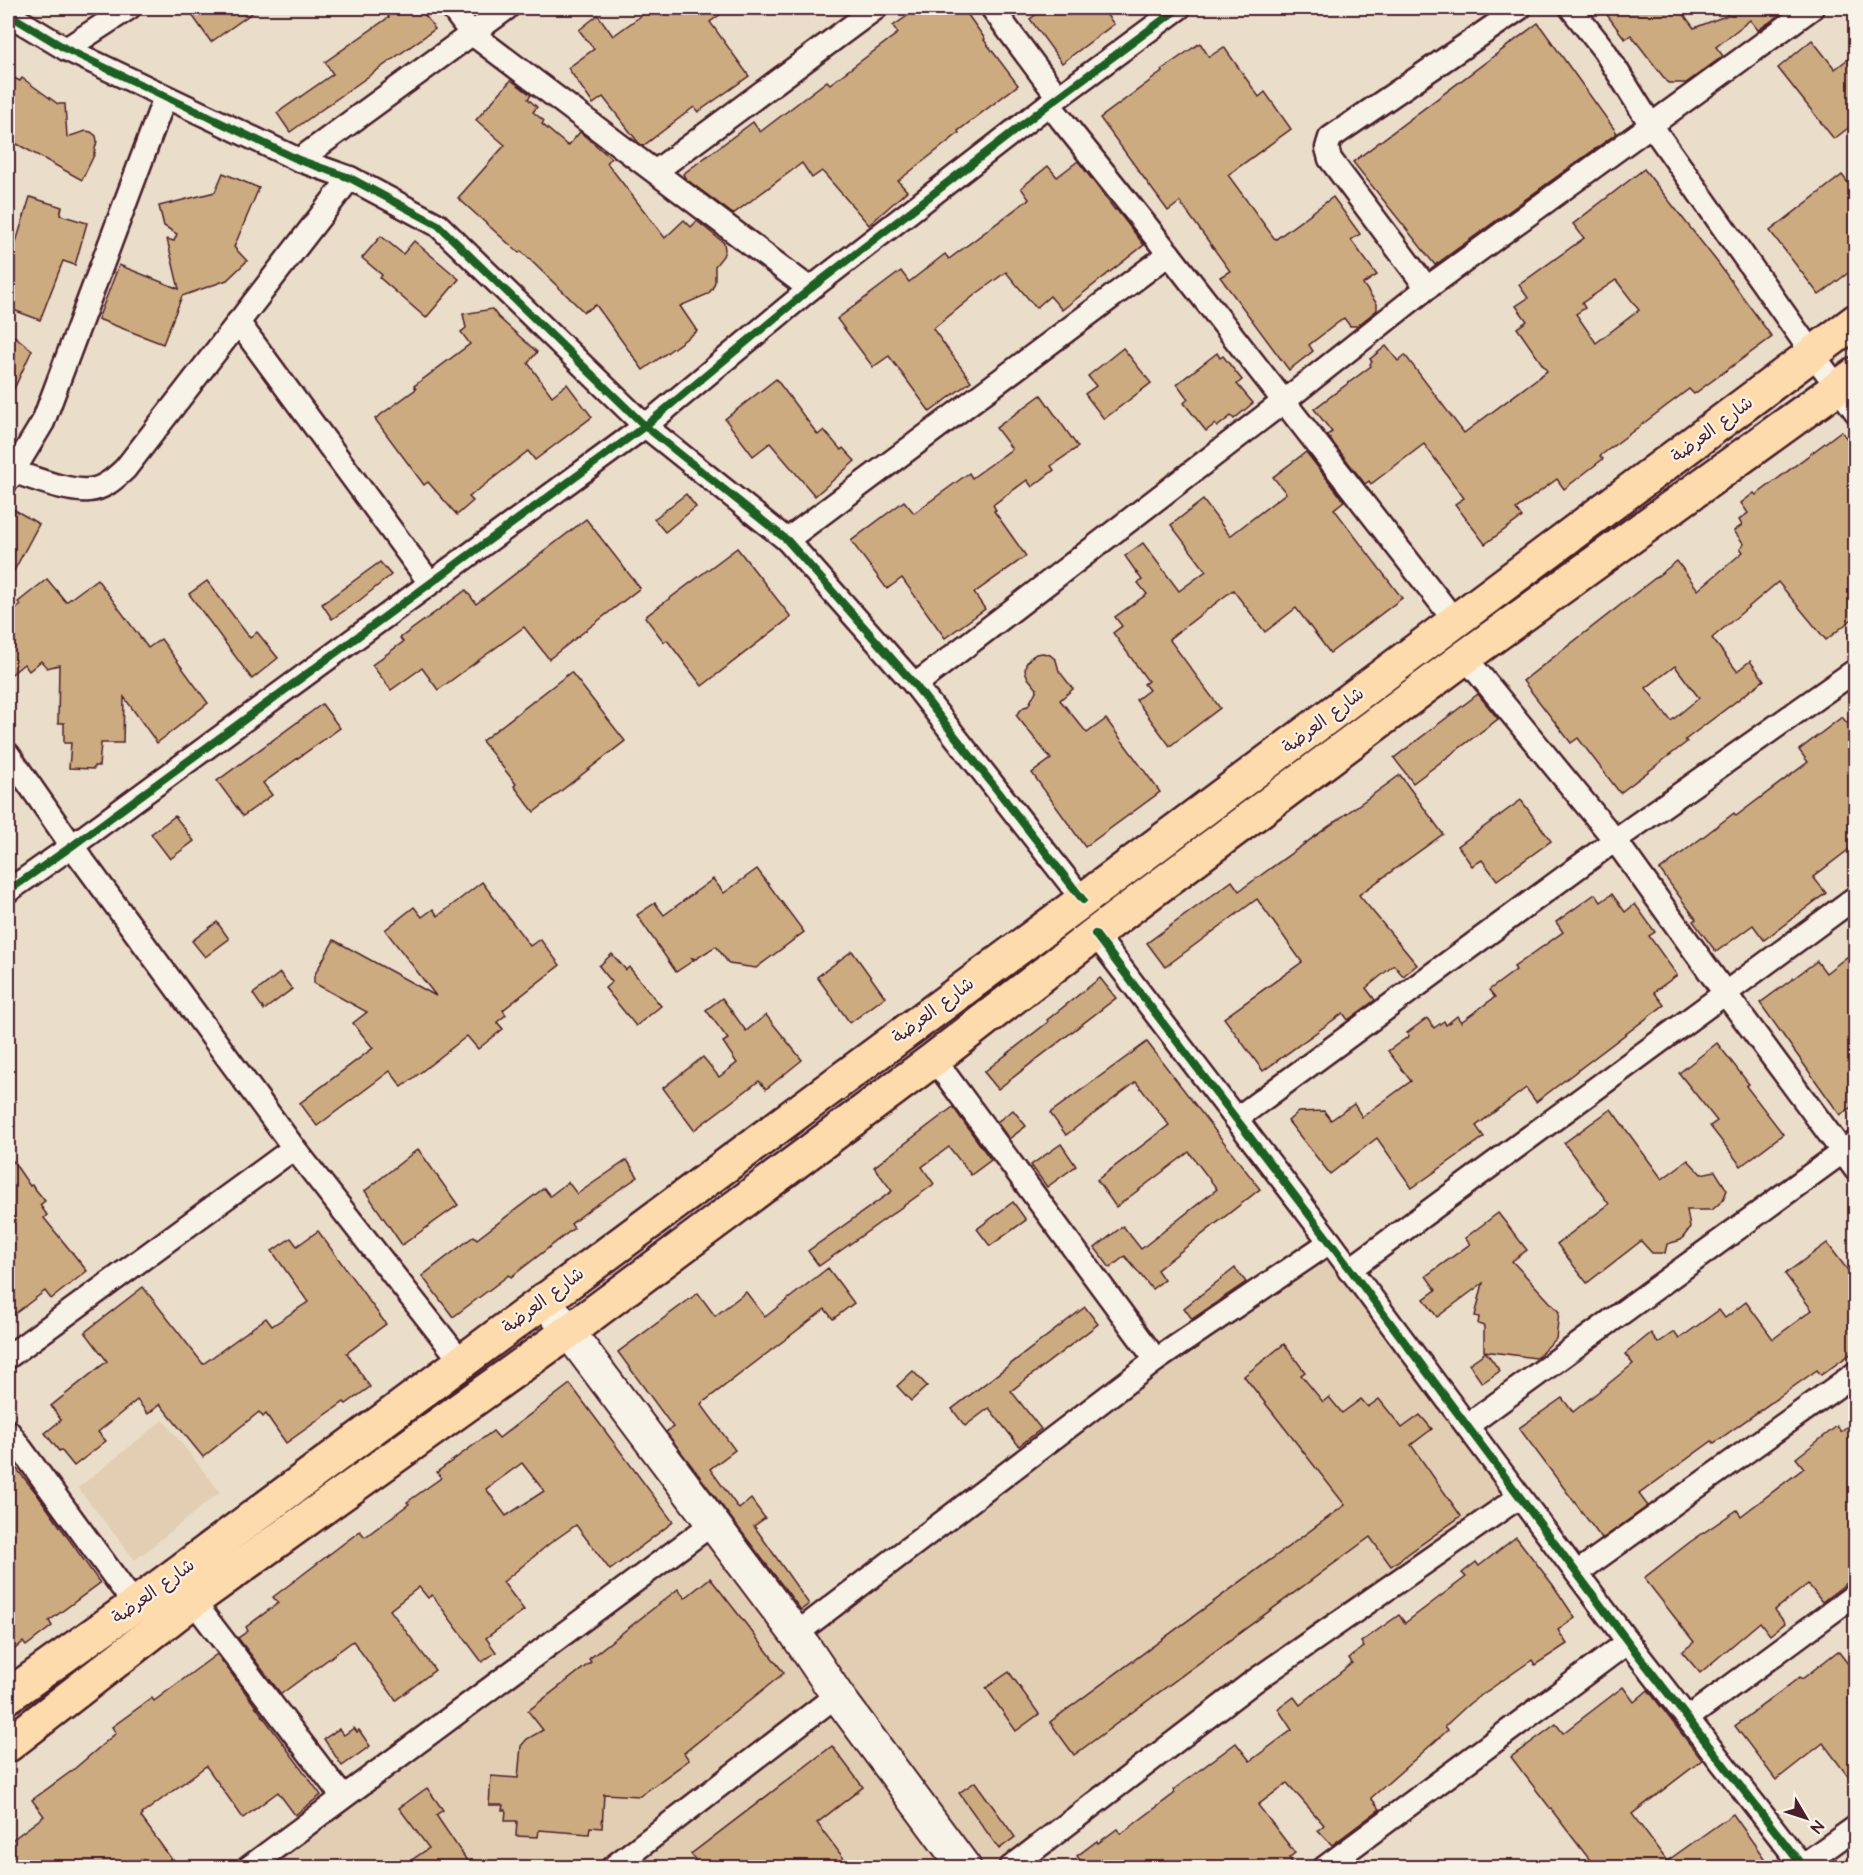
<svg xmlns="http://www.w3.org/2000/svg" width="1863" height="1875" viewBox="0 0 1863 1875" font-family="'Architects Daughter','Playpen Sans Arabic',sans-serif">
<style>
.built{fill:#e1ceb3}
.building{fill:#cdab80;stroke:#4a1f2b;stroke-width:1.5;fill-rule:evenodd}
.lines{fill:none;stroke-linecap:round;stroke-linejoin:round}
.street-casing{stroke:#4a1f2b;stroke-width:27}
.secondary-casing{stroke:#4a1f2b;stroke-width:36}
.primary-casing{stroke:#4a1f2b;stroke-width:38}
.street{stroke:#f7f3e8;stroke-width:22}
.secondary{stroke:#f7f3e8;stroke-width:32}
.primary{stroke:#fedbac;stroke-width:33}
.cycleway-casing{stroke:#f7f3e8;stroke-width:11}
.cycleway{stroke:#1b5e20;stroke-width:8}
.labels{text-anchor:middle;stroke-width:4.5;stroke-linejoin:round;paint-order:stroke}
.street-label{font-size:18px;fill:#4a1f2b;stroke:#f7f3e8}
</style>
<rect width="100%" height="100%" fill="#eaddc9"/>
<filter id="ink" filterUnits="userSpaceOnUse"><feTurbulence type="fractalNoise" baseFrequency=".0167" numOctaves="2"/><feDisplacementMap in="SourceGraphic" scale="12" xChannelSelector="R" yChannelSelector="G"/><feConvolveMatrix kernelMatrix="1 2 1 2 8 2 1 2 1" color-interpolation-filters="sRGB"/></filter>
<g filter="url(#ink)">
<g class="built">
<path d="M1330 1242 1519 1497 1030 1867 251 1868 712 1524 796 1634Z"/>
<path d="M163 1420 220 1492 135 1560 78 1488Z"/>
</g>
<g class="building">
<path d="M203 8H259L211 42 192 15Z"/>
<path d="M383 8H420L435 29 290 132 277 113 333 74 325 62 389 17Z"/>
<path d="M652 8H729L710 22 749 76 698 112 694 107 643 146 638 142 603 97 593 104 568 68 594 49 579 30 598 15 613 36Z"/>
<path d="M919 8H963L985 39 984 40 1018 85 958 131 959 133 898 181 907 191 869 225 822 171 812 178 802 163 733 214 686 179 683 174 753 122 760 132 827 81 830 84 898 33 893 26Z"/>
<path d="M1045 8H1101L1114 24 1062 63 1030 19Z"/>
<path d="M1617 8H1679L1694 28 1728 15 1722 8H1790L1758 30 1750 20 1716 47 1723 56 1686 83H1668L1631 35 1625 39 1607 15Z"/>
<path d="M1538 23 1617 133 1435 265 1353 162Z"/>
<path d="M1812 40 1835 69 1856 53V122L1834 139 1778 68Z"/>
<path d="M1200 43 1209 57 1224 47 1259 97 1265 92 1291 129 1228 175 1274 238 1276 239 1333 197 1360 234 1351 240 1377 275 1363 284 1377 304V310L1357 326H1350L1344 318 1309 345 1313 351 1289 370 1220 277 1230 271 1180 202 1168 211 1100 118 1162 72 1161 70Z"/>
<path d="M8 75 20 81 22 78 58 104H65L67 137 86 131 91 132 96 136 97 141 94 153H95L82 180 8 139Z"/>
<path d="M511 80 531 95 528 99 537 107 533 112 544 121 542 124 568 146 580 132 611 158 607 163 665 238 684 220 691 227 697 221 724 243 725 250 723 256 715 266V282L712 289 708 294 680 306 697 331 643 370 596 305 584 312 521 251 519 253 458 198 505 145 476 120Z"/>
<path d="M1078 161 1115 210 1116 209 1144 245 1062 310 1050 296 1036 308 1006 272 976 294 933 329 971 381 930 412 889 356 873 367 837 319 901 271 909 282 945 254 949 259 1029 199 1021 188 1048 166 1057 177Z"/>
<path d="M1644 169 1718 263 1772 337 1694 394 1689 389 1600 456 1603 459 1564 489 1557 479 1516 509 1522 517 1485 544 1455 504 1464 498 1424 444 1371 484 1369 481 1365 484 1327 435 1332 432 1314 409 1371 366 1370 364 1372 362 1370 359 1386 346 1398 361 1405 355 1464 433 1547 371 1517 328 1527 321 1516 306 1528 298 1519 285 1584 238 1573 224ZM1616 280 1639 310 1596 343 1576 314 1585 308 1582 303Z"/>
<path d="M223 173 259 188 234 247 247 261 227 280 182 296 163 344 98 319 119 265 179 289 167 239 174 241 177 234 164 226 159 206 215 192Z"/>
<path d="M1842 175 1856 193V267L1819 295 1770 231Z"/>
<path d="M30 197 62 207 60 215 87 223 75 265 63 261 40 320 8 308V253L12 255Z"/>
<path d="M381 236 403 254 414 241 459 279 426 318 380 278 382 275 362 258Z"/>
<path d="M492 309 498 317 537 352 528 363 552 396 567 384 592 417 535 460 528 451 469 497 473 501 457 515 428 482 424 485 375 419 416 389 414 386 470 344 461 332 466 328 463 314Z"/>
<path d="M8 331 32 350 8 402Z"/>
<path d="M1123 348 1151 383 1104 419 1085 394 1096 386 1088 376Z"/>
<path d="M1217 353 1220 358 1223 356 1242 380 1237 384 1253 403 1234 419 1231 416 1217 427 1215 424 1206 431 1184 403 1188 399 1177 384Z"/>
<path d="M776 379 818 435 824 430 841 450 843 448 855 461 815 496 770 443 753 456 725 419Z"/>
<path d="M1041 395 1078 447 1051 466 1054 470 1032 487 1027 480 993 505 996 510 994 511 1026 556 974 593 985 609 945 638 902 578 887 589 851 541 904 501 914 513 969 473 972 478 1012 449 996 428Z"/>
<path d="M1841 431 1856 450V616L1826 640 1778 582 1712 638 1737 671 1750 661 1764 680 1685 740 1687 742 1620 793 1578 738 1571 743 1523 681 1677 561 1698 590 1743 552 1740 548 1744 544 1734 531 1742 525 1739 520 1748 513 1741 503 1754 493 1756 495ZM1675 666 1699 698 1671 721 1646 688Z"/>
<path d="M1306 452 1344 501 1334 509 1402 598 1330 653 1296 608 1265 632 1233 590 1169 639 1220 708 1170 746 1136 700 1149 690 1144 684 1148 681 1113 633 1122 626 1115 617 1147 594 1138 583 1142 580 1125 556 1143 543 1179 591 1206 571 1171 525 1203 500 1230 536 1286 493 1273 477Z"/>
<path d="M686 494 696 507 665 532 654 519Z"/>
<path d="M8 506 39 524 8 582Z"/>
<path d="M586 519 640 588 549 659 524 627 438 690 422 668 391 690 372 665 403 642 400 638 466 590 476 604Z"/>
<path d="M737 548 791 617 702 686 667 640 664 642 645 617Z"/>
<path d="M380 562 391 575 360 600 332 619 322 604Z"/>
<path d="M47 579 66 602 97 579 148 648 161 639 208 703 157 743 124 697 123 743H101L99 766H94V769L69 768 71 743H64V723H58L59 665 47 668 41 661 29 671 24 664 8 677V616L21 605 18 602Z"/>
<path d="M207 581 250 638 257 632 278 658 252 679 189 594Z"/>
<path d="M1043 653 1050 655 1056 660 1059 671 1073 689 1060 700 1087 733 1106 719 1160 792 1085 847 1032 773 1051 759 1016 715 1024 707 1028 706 1037 689 1028 678 1025 671 1026 664 1030 658 1036 654Z"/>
<path d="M571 672 625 741 534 812 514 786 516 784 482 741Z"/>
<path d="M1478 694 1498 719 1413 783 1394 758Z"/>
<path d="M322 704 340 728 263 783 272 795 243 816 217 781Z"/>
<path d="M1856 716V844L1813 877 1826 893 1797 915 1764 940 1753 925 1716 952 1693 921 1696 919 1660 870 1734 813 1736 816 1808 762 1799 750 1842 717 1847 723Z"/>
<path d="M1400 775 1443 834 1359 895 1417 965 1403 976 1394 965 1366 988 1375 1000 1348 1020 1343 1013 1263 1071 1224 1018 1302 962 1257 899 1165 967 1147 943 1232 881 1239 891Z"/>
<path d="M1521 800 1551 841 1497 880 1482 860 1472 866 1458 846Z"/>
<path d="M175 816 194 841 170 859 151 834Z"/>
<path d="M757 869 804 932 756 968 729 964 716 946 696 959 692 958 694 960 676 972 637 915 655 903 664 915 713 879 724 893Z"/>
<path d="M482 882 530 946 540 939 560 965 503 1010 506 1015 497 1022 503 1029 478 1049 467 1036 402 1087 390 1071 317 1126 300 1103 373 1048 353 1023 367 1012 314 983V976L334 940 436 996 385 930 414 907 422 917 433 909 438 916Z"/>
<path d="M1595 894 1601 902 1612 894 1625 912 1635 904 1655 932 1649 936 1677 975 1654 992 1664 1005 1536 1102 1526 1088 1476 1126 1484 1137 1412 1188 1377 1138 1330 1174 1288 1121 1298 1112 1324 1111 1331 1120 1354 1104 1362 1117 1411 1081 1388 1051 1409 1036 1407 1033 1427 1018 1434 1028 1444 1021 1446 1025 1457 1016 1461 1022 1495 997 1489 990 1516 970 1514 967 1563 932 1556 922Z"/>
<path d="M217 922 229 939 205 957 192 941Z"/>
<path d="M1856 950V1105L1840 1115 1760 1003 1817 961 1826 973Z"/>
<path d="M852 951 885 997 850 1023 817 977Z"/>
<path d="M612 954 626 970 629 967 661 1006 636 1026 605 988 612 982 599 966Z"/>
<path d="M280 973 292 989 264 1010 253 994Z"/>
<path d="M1100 978 1116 998 998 1089 984 1072 1048 1022 1047 1020Z"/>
<path d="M722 998 746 1031 766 1015 802 1060 766 1089 759 1081 694 1130 663 1088 703 1057 719 1077 737 1063 723 1042 728 1039 706 1010Z"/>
<path d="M1147 1042 1260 1189 1157 1270 1164 1280 1152 1289 1125 1256 1110 1268 1095 1248 1123 1226 1141 1249 1217 1189 1189 1152 1116 1207 1097 1180 1169 1125 1136 1082 1066 1135 1050 1113Z"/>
<path d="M1717 1043 1749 1084 1746 1086 1783 1134 1741 1166 1710 1126 1717 1121 1679 1073Z"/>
<path d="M953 1107 991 1160 971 1175 949 1147 922 1167 934 1184 819 1266 808 1251 892 1191 874 1167Z"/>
<path d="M1611 1109 1662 1179 1688 1160 1701 1174 1715 1171 1727 1190 1723 1200 1712 1210H1687L1690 1228 1681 1240 1667 1244 1665 1253H1652L1641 1241 1587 1283 1557 1244 1609 1204 1564 1143Z"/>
<path d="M1013 1110 1026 1126 1009 1139 997 1122Z"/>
<path d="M1061 1144 1076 1166 1047 1187 1031 1165Z"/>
<path d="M418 1149 458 1205 402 1245 365 1191Z"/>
<path d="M8 1154 30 1186 32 1185 45 1201 40 1205 47 1215 44 1218 87 1271 51 1299 45 1291 8 1319Z"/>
<path d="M627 1160 638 1177 590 1209 571 1224 574 1228 511 1277 509 1275 453 1317 422 1276 474 1236 477 1239 544 1188 550 1196 568 1182 577 1194Z"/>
<path d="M1013 1202 1026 1220 990 1246 977 1229Z"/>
<path d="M1498 1213 1527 1250 1512 1261 1559 1312 1556 1339 1536 1358 1484 1351V1326L1478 1324 1479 1317 1475 1316 1483 1283 1437 1317 1424 1299 1436 1290 1426 1276 1470 1244 1465 1238Z"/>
<path d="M318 1231 386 1324 347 1353 370 1387 346 1404 344 1402 286 1443 266 1414 263 1417 259 1412 203 1457 160 1404 148 1414 137 1400 98 1432 106 1441 74 1466 61 1450 59 1451 45 1433 61 1420 51 1406 107 1361 85 1332 143 1287 203 1364 266 1318 272 1326 308 1302 272 1251 291 1238 297 1246Z"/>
<path d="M1827 1243 1856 1281V1350L1821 1375 1817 1370 1714 1443 1712 1441 1639 1494 1648 1506 1602 1539 1519 1428 1562 1398 1573 1412 1633 1364 1625 1354 1651 1333 1658 1343 1674 1332 1679 1339 1719 1310 1725 1318 1746 1302 1773 1339 1812 1310 1785 1274Z"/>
<path d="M828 1268 854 1303 833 1319 825 1309 701 1404 735 1450 710 1469 739 1509 751 1499 765 1518 754 1526 809 1604 801 1610 666 1432 673 1427 618 1352 698 1293 715 1316 746 1292 765 1317Z"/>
<path d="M1235 1268 1246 1282 1192 1319 1184 1308Z"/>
<path d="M1085 1307 1098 1324 1011 1391 1041 1429 1019 1446 989 1408 965 1426 952 1409Z"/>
<path d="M1284 1344 1305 1372 1301 1375 1323 1402 1329 1397 1342 1413 1361 1399 1368 1407 1379 1399 1402 1428 1420 1415 1432 1429 1411 1445 1461 1516 1391 1566 1370 1537 1074 1755 1050 1722 1345 1505 1244 1376Z"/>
<path d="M1486 1352 1500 1371 1482 1383 1469 1364Z"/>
<path d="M913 1371 927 1386 911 1401 897 1386Z"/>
<path d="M570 1384 673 1522 610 1570 576 1525 549 1544 503 1582 524 1610 486 1638 496 1652 482 1662 432 1595 428 1598 419 1587 390 1610 435 1670 396 1700 353 1641 281 1694 238 1638 248 1631 246 1627 278 1603 273 1597 360 1531 365 1537 409 1504 407 1502 441 1478 437 1472 493 1431 499 1438ZM522 1463 544 1491 506 1516 486 1489Z"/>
<path d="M1856 1421V1576L1822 1602 1808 1584 1775 1610 1785 1623 1770 1635 1760 1622 1700 1673 1682 1652 1694 1642 1644 1578 1690 1542 1737 1510 1741 1516 1804 1468 1796 1458 1837 1426 1841 1432Z"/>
<path d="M8 1458 37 1494 100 1583 49 1621 52 1626 26 1646 23 1642 8 1655Z"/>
<path d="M1516 1537 1553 1585 1575 1618 1558 1630 1567 1644 1535 1665 1532 1660 1470 1703 1445 1726 1448 1730 1371 1798 1380 1809 1332 1845 1318 1830 1324 1825 1287 1783 1258 1805 1295 1853 1289 1858 1296 1868H1086L1077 1856 1097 1841 1098 1843 1117 1829 1121 1834 1175 1793 1173 1790 1236 1743 1250 1761 1292 1730 1278 1709 1294 1697 1300 1705 1352 1663 1349 1658 1364 1647 1361 1642 1399 1615 1405 1623 1466 1577 1462 1573 1476 1562 1479 1566Z"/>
<path d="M710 1578 784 1673 684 1753 689 1760 640 1796 604 1794 602 1828 590 1827 589 1834 539 1830 538 1837 516 1836 517 1821H505L506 1810H502L503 1805H489L491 1776 518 1778 521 1746 527 1739 543 1730 528 1711 591 1662 589 1659 678 1589 685 1598Z"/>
<path d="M1838 1651 1856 1674V1787L1823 1743 1776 1780 1735 1726 1800 1677 1802 1679Z"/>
<path d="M217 1654 321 1795 295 1815 278 1792 243 1818 206 1766 142 1814 143 1815 141 1817 178 1868H8V1843L44 1816 32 1800 73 1770 116 1733 112 1727 152 1698 154 1701Z"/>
<path d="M1009 1672 1039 1714 1016 1731 986 1688Z"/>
<path d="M1623 1687 1634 1702 1648 1690 1702 1760 1632 1814 1667 1861 1733 1814 1771 1868H1596L1511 1757 1556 1724 1563 1733Z"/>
<path d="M354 1728 357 1732 359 1730 370 1746 342 1766 324 1739 339 1729 344 1735Z"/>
<path d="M832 1746 863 1787 817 1823 851 1868H701L691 1854Z"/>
<path d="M975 1782 1015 1837 999 1849 959 1793Z"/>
<path d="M427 1788 443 1810 436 1815 472 1868H400L429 1848 399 1808Z"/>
</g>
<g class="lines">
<defs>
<g id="street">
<path d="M452 8 471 33C585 118 697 204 810 289"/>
<path d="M992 8 1058 97"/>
<path d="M1571 8 1604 50 1651 125 1812 353 1856 412"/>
<path d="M8 14 66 49 299 160 350 178 438 225 645 426 787 540 915 685 1083 900"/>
<path d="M66 49 129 8"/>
<path d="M1049 104 1169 254 1455 621"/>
<path d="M299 160 507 8"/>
<path d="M656 171 876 8"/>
<path d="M1427 288 1330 159 1327 148 1330 138 1520 8"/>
<path d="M238 322 430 583"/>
<path d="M12 471C33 478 68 492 89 490 104 489 115 478 125 469L350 178"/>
<path d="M8 480 43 422 165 97"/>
<path d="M787 540 1169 254"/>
<path d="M1465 657 1615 840 1725 993 1856 1170"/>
<path d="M915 685 1283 402 1427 288 1812 8"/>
<path d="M8 754 72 846 294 1148 461 1361"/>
<path d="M8 891 72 846 645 426 810 289 1049 104 1179 8"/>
<path d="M1095 934 1330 1242 1628 1642 1804 1868"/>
<path d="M934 1059 1156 1360"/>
<path d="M1236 1119 1615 840 1856 670"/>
<path d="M1349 1270 1856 897"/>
<path d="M8 1357 294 1148"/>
<path d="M1468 1425 1856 1142"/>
<path d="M8 1431 135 1605"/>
<path d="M1578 1572 1856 1373"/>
<path d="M193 1601 342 1796"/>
<path d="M796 1634 1156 1360 1330 1242"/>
<path d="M1688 1718 1856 1594"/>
<path d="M248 1868 712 1524"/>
<path d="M612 1868 837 1695"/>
<path d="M1010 1868 1253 1682 1519 1497"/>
<path d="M1324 1868 1628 1642"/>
<path d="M1799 1868 1856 1827"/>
</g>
<path id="secondary" d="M544 1299 796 1634 837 1695 965 1868"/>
<g id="primary">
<path d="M8 1696 135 1605 1083 900 1856 321"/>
<path d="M8 1745 193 1601 568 1332 934 1059 1095 934 1465 657 1856 374"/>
</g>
</defs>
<use href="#street" class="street-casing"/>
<use href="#secondary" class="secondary-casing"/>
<use href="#primary" class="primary-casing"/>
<use href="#street" class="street"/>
<use href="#secondary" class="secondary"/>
<use href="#primary" class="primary"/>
<defs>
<g id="cycleway">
<path d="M8 14 66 49 299 160 350 178 438 225 645 426 787 540 915 685 1083 900"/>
<path d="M8 891 72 846 645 426 810 289 1049 104 1179 8"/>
<path d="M1095 934 1330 1242 1628 1642 1804 1868"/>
</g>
</defs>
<use href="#cycleway" class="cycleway-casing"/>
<use href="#cycleway" class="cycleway"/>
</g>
</g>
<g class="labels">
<g class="street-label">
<text transform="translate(1712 429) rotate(-37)" y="6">شارع العرضة</text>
<text transform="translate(1323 720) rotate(-37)" y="6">شارع العرضة</text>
<text transform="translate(933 1010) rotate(-37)" y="6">شارع العرضة</text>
<text transform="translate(543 1300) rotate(-37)" y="6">شارع العرضة</text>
<text transform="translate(153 1591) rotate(-36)" y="6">شارع العرضة</text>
</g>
</g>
<rect width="1863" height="1875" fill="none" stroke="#f7f3e8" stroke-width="30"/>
<rect x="15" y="15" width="1833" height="1845" fill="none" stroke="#4a1f2b" stroke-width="2" filter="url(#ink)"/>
<g transform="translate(1806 1818) rotate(129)" stroke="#f7f3e8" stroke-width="4.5" paint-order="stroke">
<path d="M0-4.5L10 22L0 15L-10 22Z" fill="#4a1f2b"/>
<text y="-9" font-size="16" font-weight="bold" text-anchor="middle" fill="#4a1f2b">N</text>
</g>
</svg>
